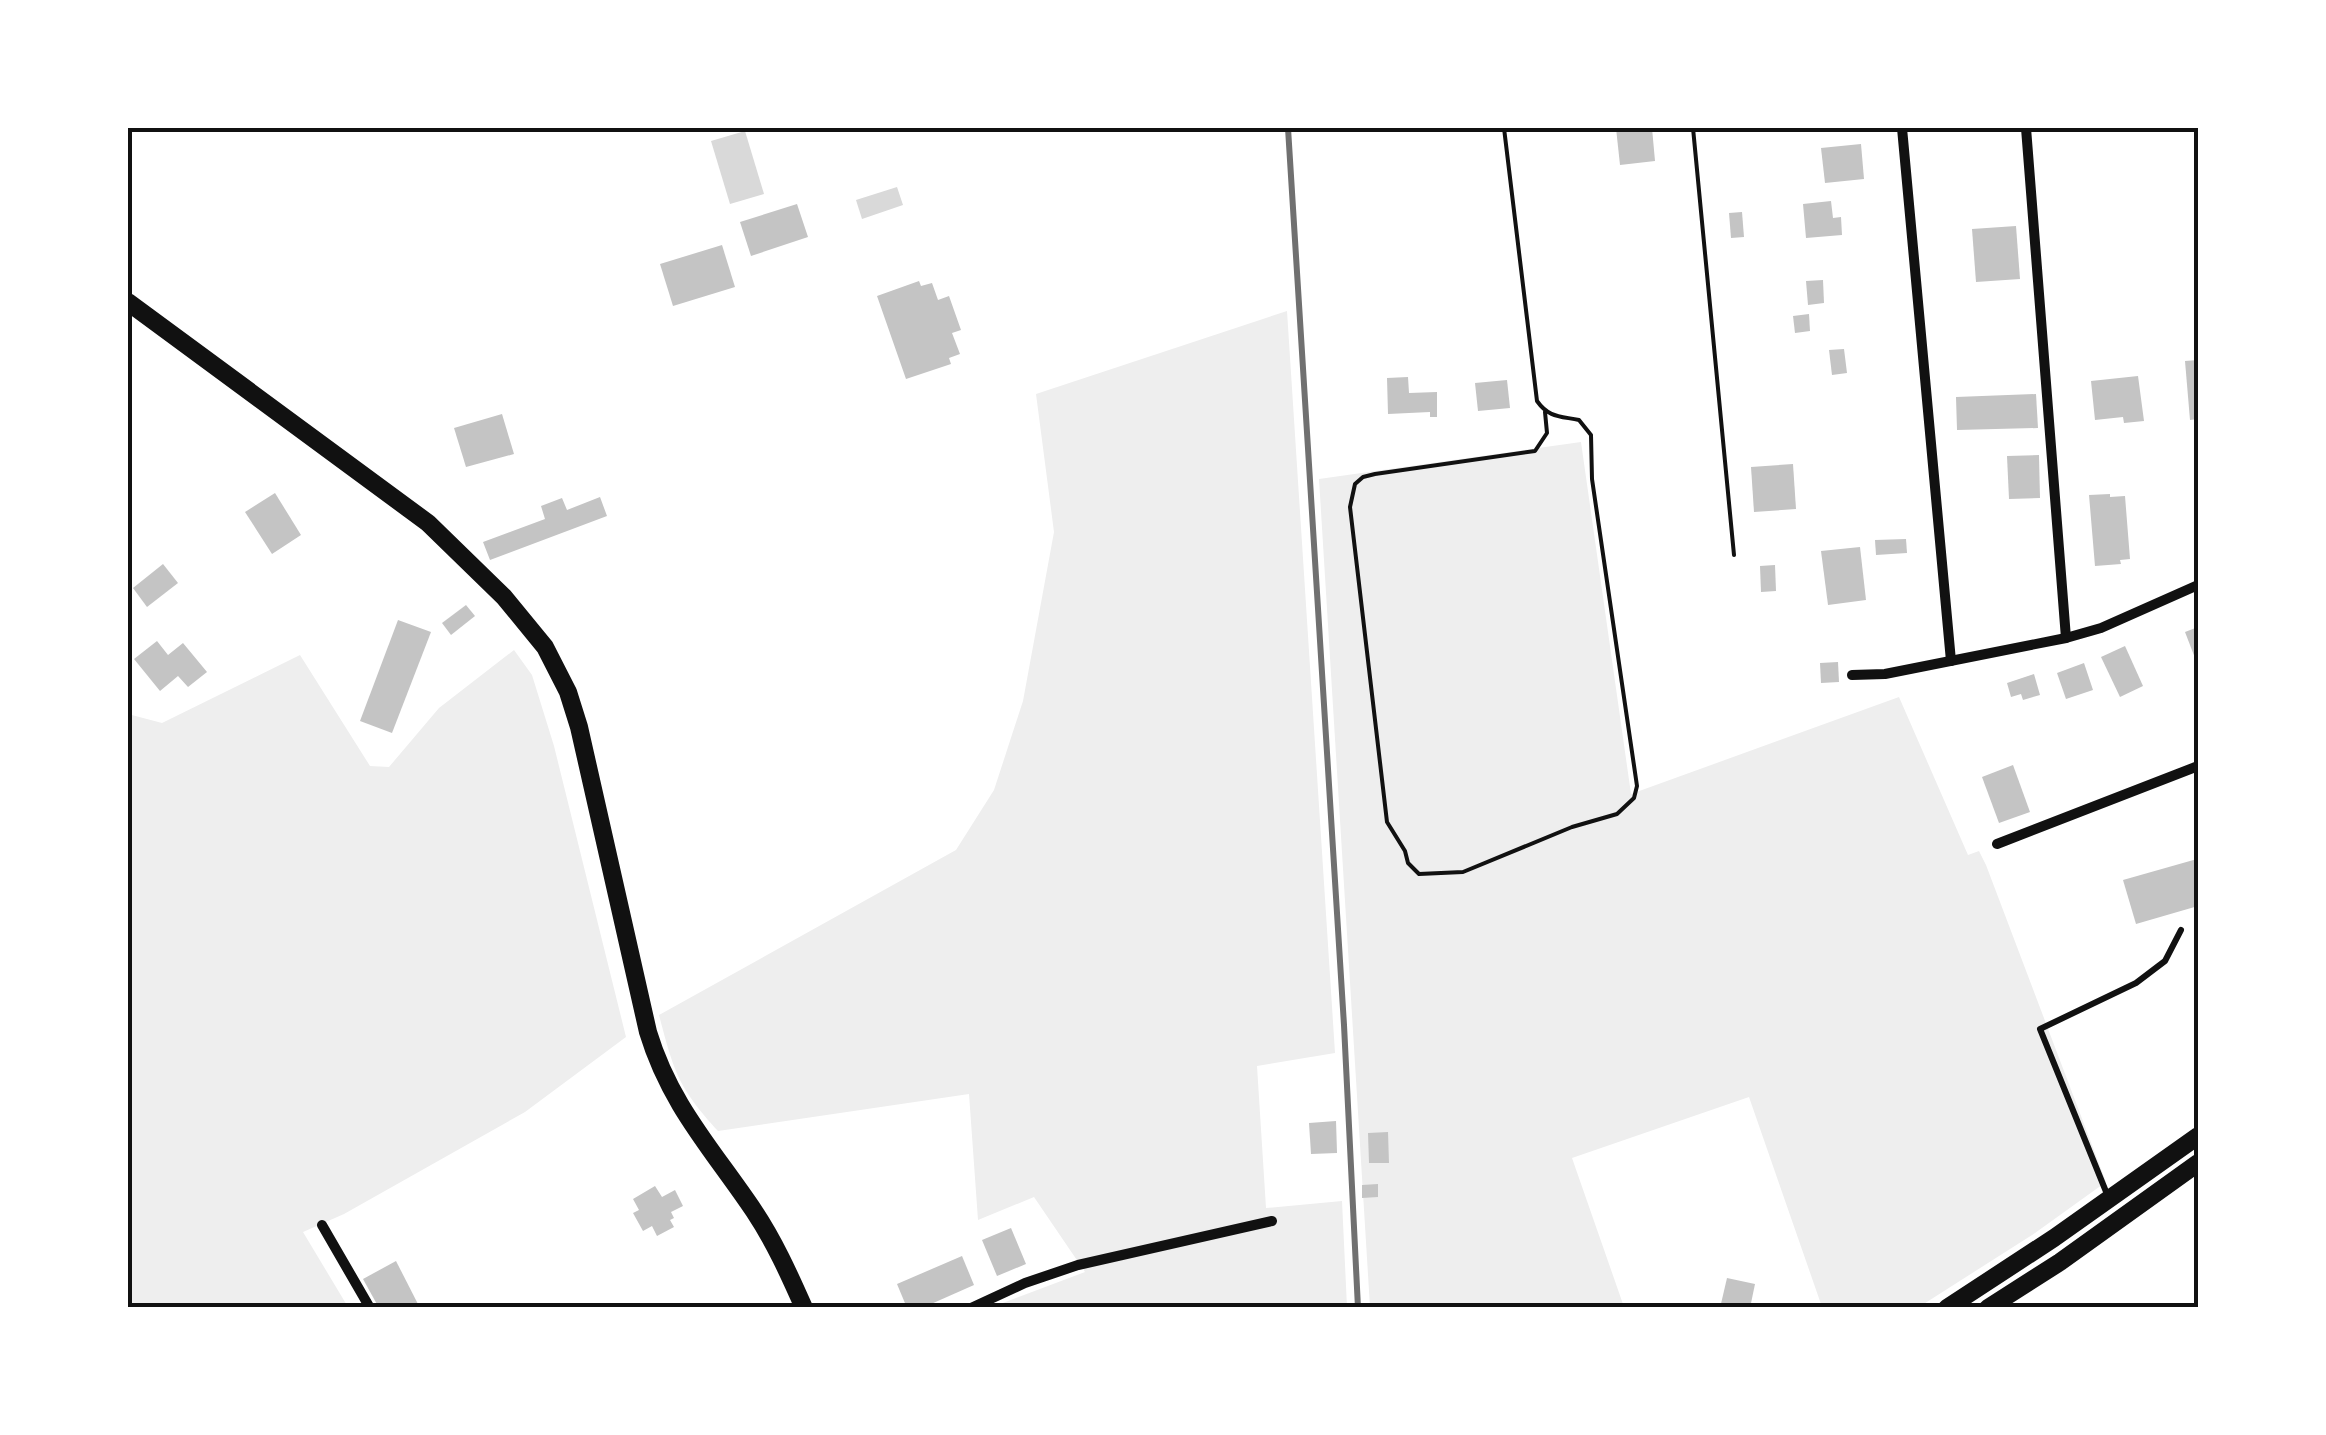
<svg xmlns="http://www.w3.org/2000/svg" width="2326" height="1435" viewBox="0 0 2326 1435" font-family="'Fira Sans',sans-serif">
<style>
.green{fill:#eee}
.water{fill:#d9d9d9}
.building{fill:#c4c4c4}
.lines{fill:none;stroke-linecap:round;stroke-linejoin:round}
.path{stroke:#111;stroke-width:4}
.service{stroke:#111;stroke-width:6}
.minor{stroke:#111;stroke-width:10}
.secondary{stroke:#111;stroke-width:18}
.rail{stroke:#707070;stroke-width:6}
.neatline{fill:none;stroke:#111;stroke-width:4}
</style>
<rect width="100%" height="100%" fill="#fff"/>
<g class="green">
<path d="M1287 311 1335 1053 1257 1066 1266 1208 1342 1201 1347 1307H992L1085 1272 1034 1197 978 1220 969 1094 718 1131C678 1087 674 1072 659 1015L956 850 994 790 1023 701 1054 532 1036 394Z"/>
<path d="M1581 442 1631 794 1899 697 1968 855 1979 851 1986 865 2106 1182 2035 1233 1919 1307H1822L1749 1097 1572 1158 1624 1307H1370L1319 479Z"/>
<path d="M514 650 532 675 554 746 626 1037 525 1112 344 1214 303 1232 348 1307H128V714L162 723 300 655 370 766 389 767 439 708Z"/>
</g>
<g class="water">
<path d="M745 131 764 194 730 204 711 141Z"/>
<path d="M897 187 903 205 862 219 856 200Z"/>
</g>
<g class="building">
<path d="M1616 128H1652L1655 161 1620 165Z"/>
<path d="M1861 144 1864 179 1825 183 1821 148Z"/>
<path d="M1831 201 1833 218 1841 217 1842 235 1806 238 1803 204Z"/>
<path d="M797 204 808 237 751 256 740 222Z"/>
<path d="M1742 212 1744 237 1731 238 1729 213Z"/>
<path d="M2016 226 2020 279 1976 282 1972 229Z"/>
<path d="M722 245 735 287 673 306 660 264Z"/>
<path d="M1823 280 1824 303 1808 305 1806 281Z"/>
<path d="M919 281 921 286 932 283 938 300 949 296 961 330 952 333 960 354 949 358 951 364 906 379 877 296Z"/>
<path d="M1809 314 1810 331 1795 333 1793 316Z"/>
<path d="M1844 349 1847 373 1832 375 1829 350Z"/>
<path d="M2198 360V419L2190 420 2185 361Z"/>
<path d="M2138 376 2144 421 2124 423 2123 417 2095 420 2091 381Z"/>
<path d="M1408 377 1409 393 1437 392V417H1430V412L1388 414 1387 378Z"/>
<path d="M1507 380 1510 408 1478 411 1475 383Z"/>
<path d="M2036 394 2038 428 1957 430 1956 397Z"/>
<path d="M502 414 514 454 466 467 454 428Z"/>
<path d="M2039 455 2040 498 2009 499 2007 456Z"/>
<path d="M1793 464 1796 509 1754 512 1751 467Z"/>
<path d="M275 493 301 535 272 554 245 512Z"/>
<path d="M2110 494V497L2125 496 2130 559 2120 560 2121 564 2095 566 2089 495Z"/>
<path d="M600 497 607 516 490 560 483 542 545 519 541 506 562 498 567 510Z"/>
<path d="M1906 539 1907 553 1876 555 1875 540Z"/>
<path d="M1860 547 1866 600 1828 605 1821 551Z"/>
<path d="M163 564 178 583 147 607 133 588Z"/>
<path d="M1775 565 1776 591 1761 592 1760 566Z"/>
<path d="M466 605 475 616 451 635 442 623Z"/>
<path d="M398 620 431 632 392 733 360 721Z"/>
<path d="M2198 627V656L2195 658 2185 632Z"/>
<path d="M157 641 168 655 183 643 207 672 188 687 178 676 160 691 134 659Z"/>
<path d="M2125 646 2143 686 2120 697 2101 657Z"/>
<path d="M1838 662 1839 682 1821 683 1820 663Z"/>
<path d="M2084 663 2093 690 2066 699 2057 673Z"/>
<path d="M2034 674 2040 695 2023 700 2021 694 2011 697 2007 683Z"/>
<path d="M2013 765 2030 812 1999 823 1982 777Z"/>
<path d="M2197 859 2198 906 2136 924 2123 880Z"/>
<path d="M1336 1121 1337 1153 1311 1154 1309 1123Z"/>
<path d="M1388 1132 1389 1163H1369L1368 1133Z"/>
<path d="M1378 1184V1197L1362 1198V1185Z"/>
<path d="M655 1186 662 1197 675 1190 683 1206 671 1212 674 1218 670 1220 674 1227 657 1236 652 1226 643 1231 633 1213 639 1210 633 1199Z"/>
<path d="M1011 1228 1026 1264 997 1276 982 1240Z"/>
<path d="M962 1256 974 1285 922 1308H907L897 1284Z"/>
<path d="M396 1261 420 1308H379L363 1279Z"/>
<path d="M1727 1278 1755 1284 1750 1308H1720Z"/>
</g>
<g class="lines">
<g class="path">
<path d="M1504 128 1537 401C1549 418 1560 416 1579 420L1591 435 1592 479 1637 786 1634 798 1617 814 1572 827 1463 872 1419 874 1408 863 1405 851 1387 822 1350 507 1355 484 1363 477 1375 474 1535 451 1547 433 1545 412"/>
<path d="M1693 128 1734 555"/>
</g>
<path class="service" d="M2109 1199 2040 1029 2136 983 2165 961 2181 930"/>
<g class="minor">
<path d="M1902 128 1951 661"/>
<path d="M2026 128 2066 638"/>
<path d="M1852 675 1885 674 2066 638 2101 628 2198 585"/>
<path d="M1997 844 2198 766"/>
<path d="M322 1225 370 1308"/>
<path d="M971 1308 1025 1283 1078 1265 1272 1221"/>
</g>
<g class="secondary">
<path d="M128 302 428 523 504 597 545 647 568 692 579 727 648 1032C670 1105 713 1150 754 1211 774 1241 789 1274 804 1308"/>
<path d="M1947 1308 2054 1238 2198 1136"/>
<path d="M1988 1308 2060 1262 2198 1163"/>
</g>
<path class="rail" d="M1288 128 1344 1025 1358 1308"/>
</g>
<rect width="2326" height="1435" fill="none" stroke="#ffffff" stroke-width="260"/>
<rect x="130" y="130" width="2066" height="1175" class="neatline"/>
</svg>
